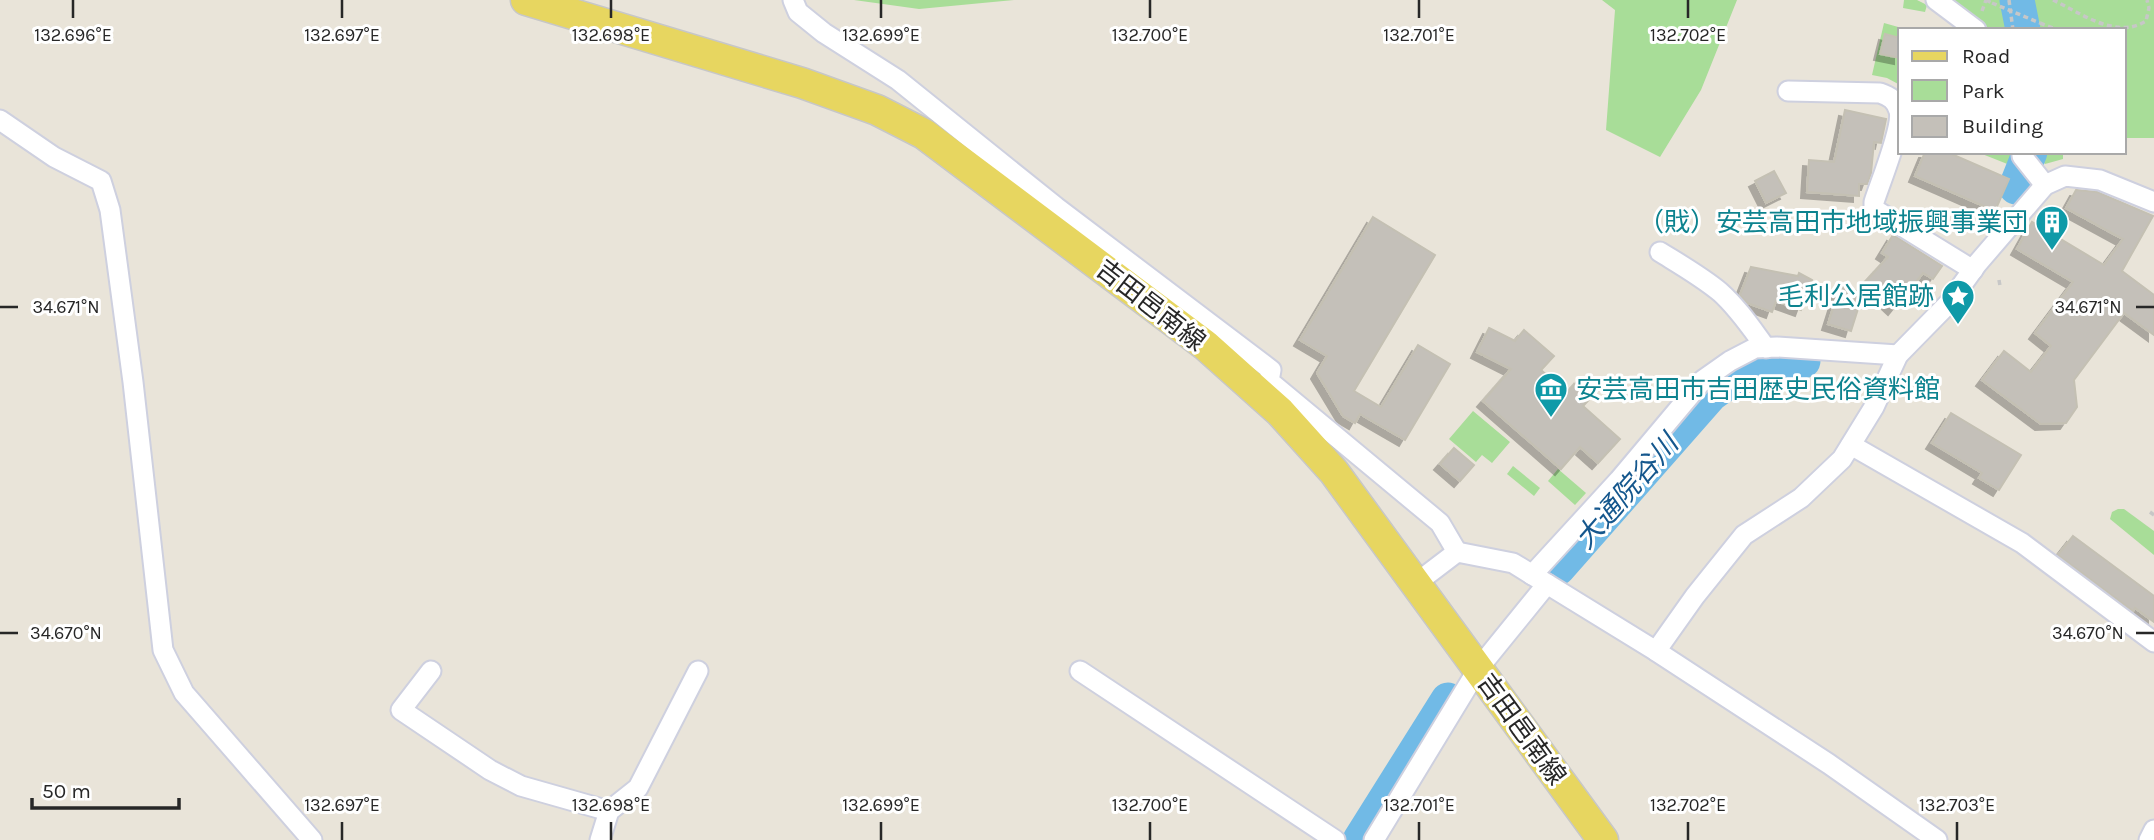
<svg xmlns="http://www.w3.org/2000/svg" width="2154" height="840" viewBox="0 0 2154 840" font-family="Karla,'Noto Sans JP',sans-serif">
<style>
.green{fill:#a8dd98}
.lines{fill:none;stroke-linecap:round;stroke-linejoin:round}
.river{stroke:#71bae6;stroke-width:35}
.building{fill:#c4c0b9;stroke:#c4c0b3;stroke-width:2;filter:url(#shadow)}
.street-casing{stroke:#ced0df;stroke-width:23}
.primary-casing{stroke:#c7c7c7;stroke-width:33}
.path{stroke:#c7c7c7;stroke-width:3.5;stroke-dasharray:5 3.5;stroke-linecap:butt}
.street{stroke:#fff;stroke-width:19}
.primary{stroke:#e7d660;stroke-width:30}
.path-bridge{stroke:#c7c7c7;stroke-width:3.5;stroke-dasharray:5 3.5;stroke-linecap:butt}
.ticks{fill:none;stroke:#272727;stroke-width:2.5}
.labels{text-anchor:middle;stroke-width:6;stroke-linejoin:round;paint-order:stroke}
.culture-label{font-size:26px;fill:#0d838f;stroke:#fff;text-anchor:end}
.street-label{font-size:26px;fill:#272727;stroke:#fff}
.water-label{font-size:28px;font-style:italic;fill:#15578d;stroke:#fff}
.ticks-label{font-size:18px;text-anchor:middle;fill:#272727;stroke:#fff;stroke-width:6;stroke-linejoin:round;paint-order:stroke}
</style>
<defs>
<filter id="shadow"><feDropShadow dx="-6" dy="6" stdDeviation="0" flood-color="#0004"/></filter>
</defs>
<rect width="100%" height="100%" fill="#e9e4d9"/>
<g class="green">
<path d="M854 0H1014L919 9Z"/>
<path d="M1602 0H1737L1701 90 1660 157 1606 130 1615 10Z"/>
<path d="M1904 0H1917L1927 5 1925 12 1903 8Z"/>
<path d="M1949 0H2154V138H2124V30H1987Z"/>
<path d="M1884 23 1909 30H1900V85L1887 78 1872 75Z"/>
<path d="M1977 152H2014L2015 167Z"/>
<path d="M2035 152H2063V159L2045 164Z"/>
<path d="M1473 411 1510 442 1492 463 1482 455 1476 462 1449 439Z"/>
<path d="M1513 466 1540 488 1534 496 1507 474Z"/>
<path d="M1558 469 1586 493 1575 505 1548 481Z"/>
<path d="M2118 509H2124L2154 531V555L2110 519 2112 512Z"/>
</g>
<g class="lines">
<g class="river">
<path d="M2017 0 2023 30"/>
<path d="M2016 187 2030 152"/>
<path d="M1558 568 1711 394 1743 371 1769 361H1803"/>
<path d="M1360 840 1448 700"/>
</g>
</g>
<g class="building">
<path d="M1885 34 1900 38V58L1880 54Z"/>
<path d="M1845 110 1886 119 1881 143 1874 142 1871 173 1867 184H1859V196L1807 192 1809 160 1834 162Z"/>
<path d="M1925 152H1947L2009 179 1995 211 1915 176Z"/>
<path d="M1774 171 1786 193 1766 203 1755 181Z"/>
<path d="M2076 190 2097 192 2153 216 2122 271 2154 295V335L2124 313 2074 380 2077 407 2066 423 2041 424 1982 380 2004 351 2031 372 2051 346 2035 333 2073 282 2017 249 2032 222 2104 265 2123 239 2066 208Z"/>
<path d="M1373 217 1435 255 1354 391 1381 407 1418 345 1450 364 1405 440 1360 414 1355 423 1343 416 1317 373 1327 356 1300 340Z"/>
<path d="M1893 235 1942 266 1933 279 1923 273 1894 309 1865 282 1888 257 1882 253Z"/>
<path d="M1751 267 1798 276 1799 273 1812 280 1801 310 1776 301 1772 312 1747 303 1740 295Z"/>
<path d="M1840 286 1863 293 1851 331 1828 324Z"/>
<path d="M1489 328 1515 341 1524 330 1554 356 1541 370 1567 393 1580 378 1596 392 1583 406 1620 439 1598 463 1580 447 1561 469 1483 401 1511 369 1477 352Z"/>
<path d="M1951 413 2021 455 1999 490 1979 478 1982 473 1932 443Z"/>
<path d="M1454 448 1474 465 1460 481 1440 464Z"/>
<path d="M2073 536 2154 596V622L2135 608 2133 611 2058 555Z"/>
</g>
<g class="lines">
<defs>
<g id="street">
<path d="M793 0 798 12 824 33 898 80 1056 207 1271 370 1269 381 1440 523 1457 552"/>
<path d="M1936 0 1976 30"/>
<path d="M1788 91 1880 93C1889 96 1896 100 1899 111 1903 127 1880 183 1874 202V209L1973 270"/>
<path d="M0 120 54 157 101 181 110 210 133 382 163 650 184 693 312 840"/>
<path d="M2022 152V156L2045 185"/>
<path d="M1660 252C1681 265 1702 277 1720 292 1738 308 1752 329 1766 348"/>
<path d="M1851 445 2022 543 2154 642"/>
<path d="M1532 575 1619 480 1703 380 1730 361 1755 348 1777 347 1898 355"/>
<path d="M1415 584 1457 552 1513 563 1656 651 1829 764 1937 840"/>
<path d="M1656 651 1695 596 1744 535 1801 498 1842 459 1874 407 1898 355 1949 303 1977 264 2045 185 2065 176 2100 180 2154 202"/>
<path d="M431 671 401 710 490 770 521 786 609 811"/>
<path d="M1080 671 1335 840"/>
<path d="M600 840 609 811 638 788 698 671"/>
<path d="M1374 840 1478 669 1547 584"/>
<path d="M2149 840 2154 830"/>
</g>
<path id="primary" d="M526 0 802 83 877 110 924 134 1205 345 1280 412 1334 472 1603 840"/>
</defs>
<use href="#street" class="street-casing"/>
<use href="#primary" class="primary-casing"/>
<g class="path">
<path d="M1986 0 1992 3"/>
<path d="M2009 0 2013 30"/>
<path d="M2053 0C2081 13 2116 40 2146 21L2149 8 2147 0"/>
<path d="M1982 11 1986 0"/>
<path d="M2040 23 2058 30"/>
<path d="M1999 280 2000 286"/>
<path d="M2150 512 2154 515"/>
</g>
<use href="#street" class="street"/>
<use href="#primary" class="primary"/>
<path class="path-bridge" d="M1992 3 2040 23"/>
</g>
<path class="ticks" d="M73 0V18M342 0V18M611 0V18M881 0V18M1150 0V18M1419 0V18M1688 0V18M0 307H18M2136 307H2154M0 633H18M2136 633H2154M342 822V840M611 822V840M881 822V840M1150 822V840M1419 822V840M1688 822V840M1957 822V840"/>
<defs>
<symbol id="building-pin" viewBox="-11 -11 22 30"><path d="M0 17L-7.5 6A9.5 9.5 0 1 1 7.5 6Z" fill="#0f9aa8" stroke="#fff"/><path d="M-4-6H4V6H1V3H-1V6H-4ZM-2.5-4.3h1.7v1.8h-1.7ZM.8-4.3h1.7v1.8H.8ZM-2.5-1h1.7V.8h-1.7ZM.8-1h1.7V.8H.8Z" fill="#fff"/></symbol>
<symbol id="sight-pin" viewBox="-11 -11 22 30"><path d="M0 17L-7.5 6A9.5 9.5 0 1 1 7.5 6Z" fill="#0f9aa8" stroke="#fff"/><path d="M0-6L1.8-2.2L6-1.7L2.9 1.2L3.7 5.4L0 3.3L-3.7 5.4L-2.9 1.2L-6-1.7L-1.8-2.2Z" fill="#fff"/></symbol>
<symbol id="museum-pin" viewBox="-11 -11 22 30"><path d="M0 17L-7.5 6A9.5 9.5 0 1 1 7.5 6Z" fill="#0f9aa8" stroke="#fff"/><path d="M0-6L6-3V-2H-6V-3ZM-5-1h2V3h-2ZM-1-1h2V3h-2ZM3-1h2V3H3ZM-6 4H6V6H-6Z" fill="#fff"/></symbol>
</defs>
<g fill-rule="evenodd">
<use href="#building-pin" x="2033" y="203" width="38" height="52"/>
<use href="#sight-pin" x="1939" y="277" width="38" height="52"/>
<use href="#museum-pin" x="1532" y="370" width="38" height="52"/>
</g>
<g class="labels">
<g class="culture-label">
<text x="2028" y="231">（戝）安芸高田市地域振興事業団</text>
<text x="1934" y="305">毛利公居館跡</text>
<text x="1576" y="398" text-anchor="start">安芸高田市吉田歴史民俗資料館</text>
</g>
<g class="street-label">
<text transform="translate(1151 305) rotate(38)" y="9">吉田邑南線</text>
<text transform="translate(1522 729) rotate(54)" y="9">吉田邑南線</text>
</g>
<g class="water-label">
<text transform="translate(1626 491) rotate(-49)" y="10">大通院谷川</text>
</g>
</g>
<g class="ticks-label">
<text x="73" y="41">132.696°E</text>
<text x="342" y="41">132.697°E</text>
<text x="611" y="41">132.698°E</text>
<text x="881" y="41">132.699°E</text>
<text x="1150" y="41">132.700°E</text>
<text x="1419" y="41">132.701°E</text>
<text x="1688" y="41">132.702°E</text>
<text x="66" y="313">34.671°N</text>
<text x="2088" y="313">34.671°N</text>
<text x="66" y="639">34.670°N</text>
<text x="2088" y="639">34.670°N</text>
<text x="342" y="811">132.697°E</text>
<text x="611" y="811">132.698°E</text>
<text x="881" y="811">132.699°E</text>
<text x="1150" y="811">132.700°E</text>
<text x="1419" y="811">132.701°E</text>
<text x="1688" y="811">132.702°E</text>
<text x="1957" y="811">132.703°E</text>
</g>
<rect x="1898" y="28" width="228" height="126" fill="#ffffff" stroke="#a9a9a9" stroke-width="2"/>
<rect x="1912" y="51" width="35" height="10" fill="#e7d660" stroke="#a9a9a9" stroke-width="2"/>
<text x="1962" y="63" font-size="21" fill="#272727">Road</text>
<rect x="1912" y="80" width="35" height="21" fill="#a8dd98" stroke="#a9a9a9" stroke-width="2"/>
<text x="1962" y="98" font-size="21" fill="#272727">Park</text>
<rect x="1912" y="116" width="35" height="21" fill="#c4c0b9" stroke="#a9a9a9" stroke-width="2"/>
<text x="1962" y="133" font-size="21" fill="#272727">Building</text>
<path d="M32 798v10h147v-10" fill="none" stroke="#272727" stroke-width="3.5"/>
<text x="42" y="798" font-size="21" fill="#272727" stroke="#ffffff" stroke-width="5" paint-order="stroke">50 m</text>
</svg>
